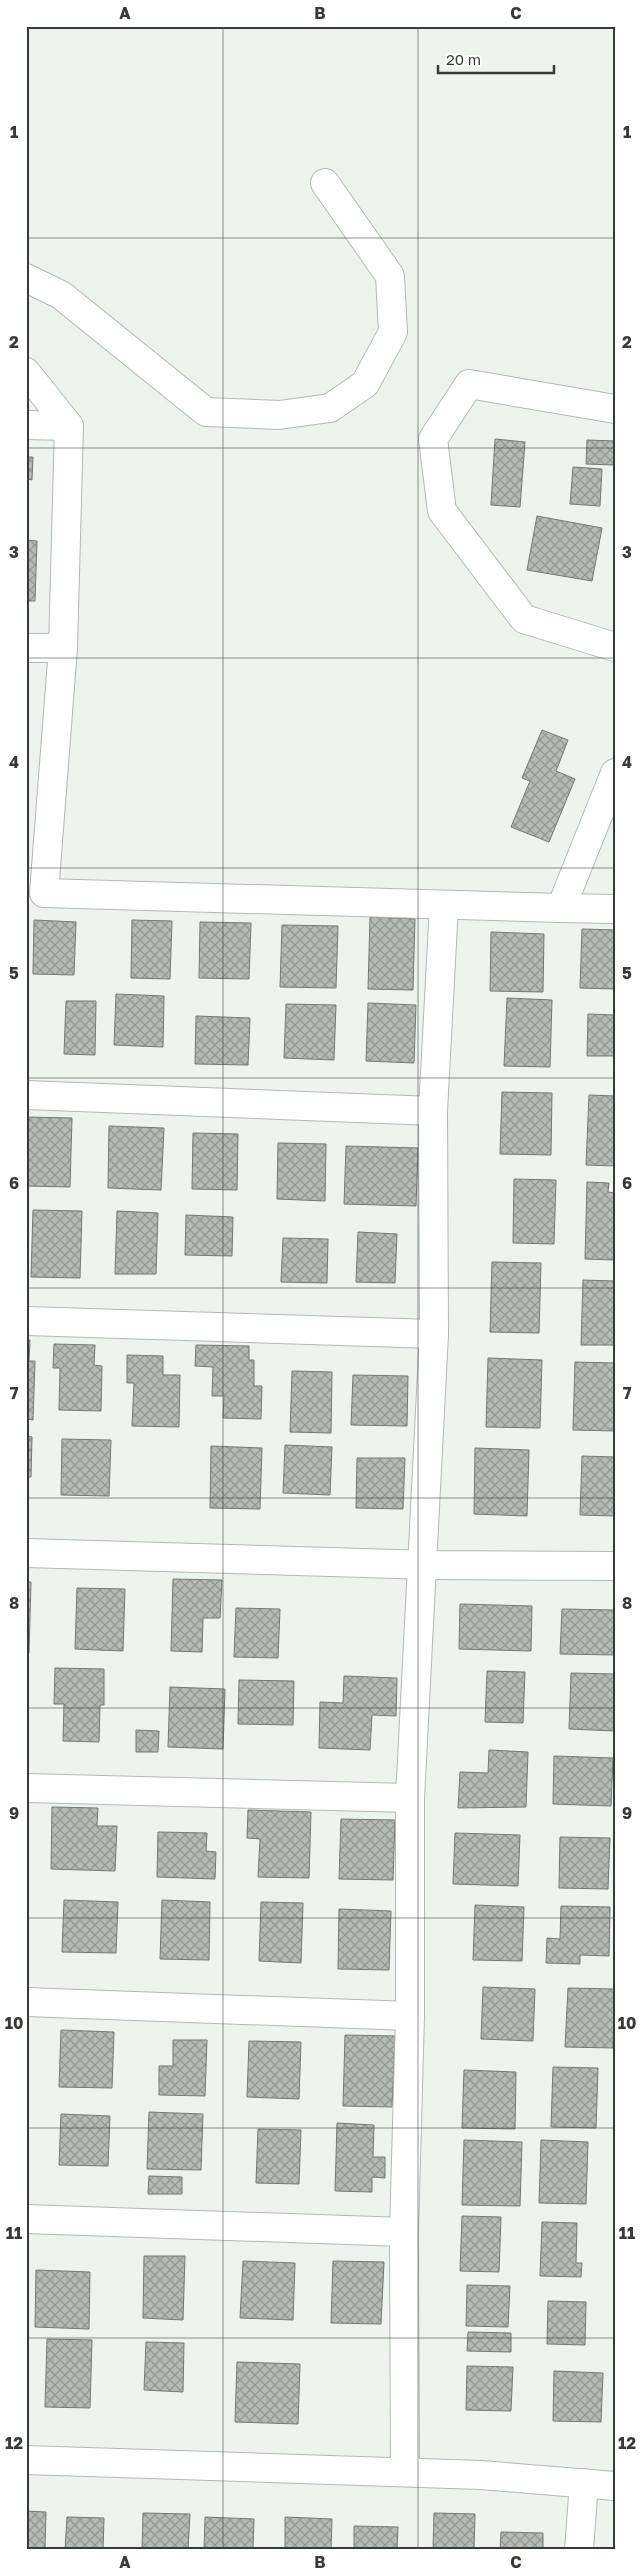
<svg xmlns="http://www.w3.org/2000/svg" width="641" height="2576" viewBox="0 0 641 2576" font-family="'Golos Text',sans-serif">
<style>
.building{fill:url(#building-cross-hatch);stroke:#747974}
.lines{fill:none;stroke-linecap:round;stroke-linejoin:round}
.street-casing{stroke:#b3b9b3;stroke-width:30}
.secondary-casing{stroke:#b3b9b3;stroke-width:30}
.street{stroke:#fff;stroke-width:28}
.secondary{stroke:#fff;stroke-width:28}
.grid{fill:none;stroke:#373a37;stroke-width:1;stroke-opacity:0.55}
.neatline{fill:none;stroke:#373a37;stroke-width:2}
.grid-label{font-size:16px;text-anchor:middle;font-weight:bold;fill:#373a37}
</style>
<defs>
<pattern id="building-cross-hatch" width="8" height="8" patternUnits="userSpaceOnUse" patternTransform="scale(1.25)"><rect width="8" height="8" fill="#b5bab5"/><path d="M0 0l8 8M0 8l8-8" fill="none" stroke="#949894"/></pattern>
</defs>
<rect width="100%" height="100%" fill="#edf3ed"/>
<g class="building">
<path d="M495 439 525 442 520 507 491 505Z"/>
<path d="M587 440 615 441 614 465 586 464Z"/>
<path d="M26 457H33L32 480 28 479 26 519Z"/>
<path d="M573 467 602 469 600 506 570 504Z"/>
<path d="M537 516 602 528 592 581 527 570Z"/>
<path d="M26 540 37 541 35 601H26Z"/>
<path d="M542 730 568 740 556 771 575 779 549 842 511 827 530 781 522 778Z"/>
<path d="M370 917 415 919 413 990 368 989Z"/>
<path d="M34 920 76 922 74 975 33 974Z"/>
<path d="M132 920 172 921 170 979 131 978Z"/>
<path d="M200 922 251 923 249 979 199 978Z"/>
<path d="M282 925 338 926 336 988 280 987Z"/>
<path d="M582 929 615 930V989L580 988Z"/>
<path d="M491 932 544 934 543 992 490 991Z"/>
<path d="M116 994 164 996 163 1047 114 1045Z"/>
<path d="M507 998 552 1000 550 1067 504 1066Z"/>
<path d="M66 1001H96L95 1055 64 1054Z"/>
<path d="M368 1003 416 1005 414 1063 366 1061Z"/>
<path d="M286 1004 336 1005 334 1060 284 1058Z"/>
<path d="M588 1014 615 1015V1056H587Z"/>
<path d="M196 1016 250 1018 248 1065 195 1064Z"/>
<path d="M502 1092 552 1093 551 1155 500 1154Z"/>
<path d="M589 1095 615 1096V1166L586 1165Z"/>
<path d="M27 1117 72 1118 70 1187 26 1186Z"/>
<path d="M109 1126 164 1128 161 1190 108 1188Z"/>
<path d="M193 1133 238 1134 237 1190 192 1189Z"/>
<path d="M278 1143 326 1144 325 1201 277 1199Z"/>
<path d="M346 1146 418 1148 416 1206 344 1204Z"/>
<path d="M514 1179 556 1180 554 1244 513 1243Z"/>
<path d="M587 1182 609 1183 608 1192 615 1193V1260L585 1259Z"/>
<path d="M33 1210 82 1211 80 1278 31 1277Z"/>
<path d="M117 1211 158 1213 156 1274H115Z"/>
<path d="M186 1215 233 1217 232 1256 185 1255Z"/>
<path d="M358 1232 397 1234 395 1283 356 1282Z"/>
<path d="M283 1238 328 1239 327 1283 281 1282Z"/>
<path d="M492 1262 541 1263 539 1333 490 1332Z"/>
<path d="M583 1280 615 1281V1345H581Z"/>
<path d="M26 1340H30L29 1361H35L33 1420 26 1419Z"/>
<path d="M54 1344 95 1345 94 1365 102 1366 101 1411 59 1410 60 1368H53Z"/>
<path d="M196 1345 249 1346V1360H254V1386H262L261 1419 223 1418 224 1396H212L213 1367 195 1366Z"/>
<path d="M127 1355 163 1356V1375H180L179 1427 132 1426 134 1383H127Z"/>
<path d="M488 1358 542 1360 540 1428 486 1427Z"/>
<path d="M575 1362 615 1363V1431L573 1430Z"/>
<path d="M292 1371 332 1372 331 1433 290 1432Z"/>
<path d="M353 1375 408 1376 407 1426 351 1425Z"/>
<path d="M26 1436 32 1437 31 1477H26Z"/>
<path d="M62 1439 111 1440 109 1496 61 1495Z"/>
<path d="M285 1445 332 1447 330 1495 283 1493Z"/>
<path d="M211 1446 262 1448 260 1509 210 1508Z"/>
<path d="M475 1448 529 1450 527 1516 474 1514Z"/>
<path d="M582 1456 615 1457V1516L580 1515Z"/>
<path d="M357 1458H405L403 1509 356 1508Z"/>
<path d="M173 1579 222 1580 220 1618H203L202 1652 171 1651Z"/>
<path d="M26 1582H31L29 1653H26Z"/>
<path d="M77 1588 125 1589 123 1651 75 1649Z"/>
<path d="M460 1604 532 1606 531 1651 459 1649Z"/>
<path d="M236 1608 280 1609 278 1658 234 1657Z"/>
<path d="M562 1609 615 1610V1655L560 1654Z"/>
<path d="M55 1668 104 1669V1705H100L99 1742 63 1741 64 1704H54Z"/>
<path d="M487 1671 525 1672 523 1723 485 1722Z"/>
<path d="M571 1673 615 1674V1731L569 1729Z"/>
<path d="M344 1676 397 1678 396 1716 372 1715 370 1750 319 1748 320 1702 343 1703Z"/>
<path d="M239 1680 294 1681 293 1725 238 1724Z"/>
<path d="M170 1687 225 1689 223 1749 168 1747Z"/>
<path d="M136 1730 159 1731 158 1752H136Z"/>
<path d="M489 1750 528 1752 526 1807 458 1808 460 1772 488 1773Z"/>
<path d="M554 1756 613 1758 611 1806 553 1804Z"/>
<path d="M52 1807 98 1808 97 1826H117L115 1871 51 1869Z"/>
<path d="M248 1810 311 1812 309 1878 258 1877 260 1839 247 1838Z"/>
<path d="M341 1819 395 1820 393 1880 339 1879Z"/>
<path d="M158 1832 207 1833 206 1851 216 1852 215 1879 157 1877Z"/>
<path d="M455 1833 520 1835 518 1886 453 1884Z"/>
<path d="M560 1837 610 1838 608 1889 559 1888Z"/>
<path d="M64 1900 118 1902 116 1953 62 1952Z"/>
<path d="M162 1900 210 1902 209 1960 160 1959Z"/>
<path d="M261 1902 303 1903 301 1963 259 1961Z"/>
<path d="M475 1905 524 1907 522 1961 473 1960Z"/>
<path d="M561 1906 610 1907 609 1956 580 1955V1964L546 1963 547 1938 560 1939Z"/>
<path d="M339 1909 391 1911 389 1970 338 1969Z"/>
<path d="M483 1987 535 1989 533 2041 481 2039Z"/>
<path d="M568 1988 615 1989 613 2048 565 2047Z"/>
<path d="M61 2030 114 2032 112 2088 59 2087Z"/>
<path d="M345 2035 395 2036 392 2107 343 2106Z"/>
<path d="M173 2040H207L205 2096 159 2095V2066H173Z"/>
<path d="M249 2041 301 2042 299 2099 247 2097Z"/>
<path d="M553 2067 598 2068 596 2128 551 2127Z"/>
<path d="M464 2070 516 2072 515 2129 462 2128Z"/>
<path d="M149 2112 203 2114 201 2170 147 2169Z"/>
<path d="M61 2114 110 2116 108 2166 59 2165Z"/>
<path d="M337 2123 374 2125 373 2157H385V2178L372 2177V2192L335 2191Z"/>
<path d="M258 2129 301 2130 299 2184 256 2183Z"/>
<path d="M464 2140 522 2142 520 2206 462 2205Z"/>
<path d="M541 2140 588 2142 586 2204 539 2203Z"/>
<path d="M149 2176 182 2177V2194H148Z"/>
<path d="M462 2216 501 2217 499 2272 460 2271Z"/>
<path d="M542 2222 577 2223 576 2263H582L581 2277 540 2276Z"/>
<path d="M144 2256H185L183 2320 143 2318Z"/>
<path d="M243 2261 295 2263 293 2320 240 2318Z"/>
<path d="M333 2261 384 2262 381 2324 331 2323Z"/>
<path d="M36 2270 90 2272 89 2329 35 2327Z"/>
<path d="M467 2285 510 2286 508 2327 466 2326Z"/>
<path d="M548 2301 586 2302 585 2345 547 2344Z"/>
<path d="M468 2332 511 2333V2352L467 2351Z"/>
<path d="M47 2339 92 2340 90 2408 45 2407Z"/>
<path d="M146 2342 184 2343 183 2392 144 2390Z"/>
<path d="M237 2362 300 2364 298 2424 235 2422Z"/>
<path d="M467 2366 513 2367 511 2411 466 2410Z"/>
<path d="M554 2371 603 2373 601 2422 553 2421Z"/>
<path d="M26 2511 46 2512 45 2550H26Z"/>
<path d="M143 2513 190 2514 188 2550H142Z"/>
<path d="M434 2513 475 2514 474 2550H433Z"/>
<path d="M67 2517 104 2518 103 2550H65Z"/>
<path d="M205 2517 254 2519 253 2550H204Z"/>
<path d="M285 2517 332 2519 331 2550H266L285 2549Z"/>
<path d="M354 2526 398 2527 397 2550H354Z"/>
<path d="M501 2532 543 2533V2550H500Z"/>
</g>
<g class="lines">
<defs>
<g id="street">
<path d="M26 278 61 295 206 412 279 415 330 408 365 384 393 332 390 276 325 183"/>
<path d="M26 372 69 426 63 648 44 893 561 908 615 773"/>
<path d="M615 409 469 384 433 439 442 511 524 619 615 647"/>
<path d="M26 425 69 426"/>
<path d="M26 648H63"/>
<path d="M561 908 615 909"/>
<path d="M26 1095 433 1111"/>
<path d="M26 1321 434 1334"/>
<path d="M26 1553 431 1565 615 1566"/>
<path d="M26 1788 410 1798"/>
<path d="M26 2002 410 2016"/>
<path d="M26 2219 404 2232"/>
<path d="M405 2472 404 2232 410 2016V1798L434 1334 433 1111 444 905"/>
<path d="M579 2550 584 2483"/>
</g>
<path id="secondary" d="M26 2460 481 2475 615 2486"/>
</defs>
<use href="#street" class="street-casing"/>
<use href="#secondary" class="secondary-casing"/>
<use href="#street" class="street"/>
<use href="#secondary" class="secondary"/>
</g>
<path class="grid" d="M223 26V2550M418 26V2550M26 238H615M26 448H615M26 658H615M26 868H615M26 1078H615M26 1288H615M26 1498H615M26 1708H615M26 1918H615M26 2128H615M26 2338H615"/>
<rect width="641" height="2576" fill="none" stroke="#ffffff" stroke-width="55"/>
<path d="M438 65v8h116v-8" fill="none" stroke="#373a37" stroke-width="2.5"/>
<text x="446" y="65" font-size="15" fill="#373a37" stroke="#ffffff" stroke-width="4" paint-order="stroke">20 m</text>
<rect x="28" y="28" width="586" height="2520" class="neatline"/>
<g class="grid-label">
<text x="125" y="19">A</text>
<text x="320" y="19">B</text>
<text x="516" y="19">C</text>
<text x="14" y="138">1</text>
<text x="627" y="138">1</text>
<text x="14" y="348">2</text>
<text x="627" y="348">2</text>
<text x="14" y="558">3</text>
<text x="627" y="558">3</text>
<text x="14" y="768">4</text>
<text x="627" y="768">4</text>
<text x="14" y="979">5</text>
<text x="627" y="979">5</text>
<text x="14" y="1189">6</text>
<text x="627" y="1189">6</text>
<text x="14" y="1399">7</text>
<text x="627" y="1399">7</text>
<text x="14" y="1609">8</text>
<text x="627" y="1609">8</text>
<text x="14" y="1819">9</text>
<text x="627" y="1819">9</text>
<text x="14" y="2029">10</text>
<text x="627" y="2029">10</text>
<text x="14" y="2239">11</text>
<text x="627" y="2239">11</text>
<text x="14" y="2449">12</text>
<text x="627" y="2449">12</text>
<text x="125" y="2568">A</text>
<text x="320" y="2568">B</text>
<text x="516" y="2568">C</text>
</g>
</svg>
